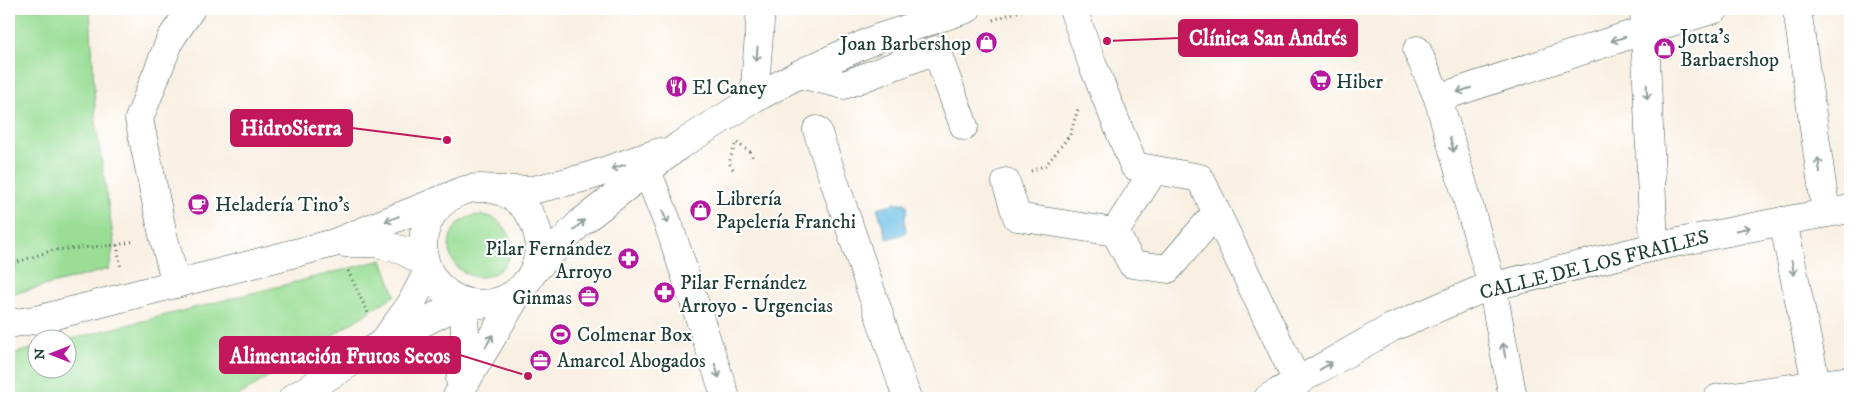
<svg xmlns="http://www.w3.org/2000/svg" width="1859" height="407" viewBox="0 0 1859 407" font-family="'IM FELL DW Pica',serif">
<style>
.green{fill:#9ade96;stroke:#5c8e65}
.water{fill:#68bee5;stroke:#447e8c}
.lines{fill:none;stroke-linecap:round;stroke-linejoin:round}
.street-casing{stroke:#40584e;stroke-width:29}
.secondary-casing{stroke:#40584e;stroke-width:29}
.path{stroke:#40584e;stroke-width:3;stroke-dasharray:1 4;stroke-linecap:butt}
.street{stroke:#fff;stroke-width:28}
.secondary{stroke:#fff;stroke-width:28}
.oneway{stroke:#8f9e9a}
.labels{text-anchor:middle;stroke-width:4.5;stroke-linejoin:round;paint-order:stroke}
.poi-label{font-size:20px;fill:#1f3d34;stroke:#fff;text-anchor:start}
.street-label{font-size:20px;fill:#1f3d34;stroke:#fff}
.leader{fill:none;stroke:#c2185b;stroke-width:2}
.callout-dot{fill:#c2185b;stroke:#fff;stroke-width:2}
.callout{fill:#c2185b;stroke:#c2185b;stroke-width:2}
.callout-label{font-size:21px;text-anchor:middle;font-weight:bold;fill:#fff}
</style>
<rect width="100%" height="100%" fill="#fff"/>
<filter id="ink" filterUnits="userSpaceOnUse"><feTurbulence type="fractalNoise" baseFrequency=".02" numOctaves="2"/><feDisplacementMap in="SourceGraphic" scale="10" xChannelSelector="R" yChannelSelector="G"/><feConvolveMatrix kernelMatrix="1 2 1 2 8 2 1 2 1" color-interpolation-filters="sRGB"/></filter>
<filter id="wash" filterUnits="userSpaceOnUse"><feTurbulence type="fractalNoise" baseFrequency=".0096" numOctaves="4" result="noise"/><feDisplacementMap in="SourceGraphic" scale="20" xChannelSelector="R" yChannelSelector="G"/><feGaussianBlur stdDeviation="1.12" result="paint"/><feColorMatrix in="noise" values="0 0 0 0 0 0 0 0 0 0 0 0 0 0 0 0 0 1.4 0 .05"/><feComposite in="paint" operator="in"/></filter>
<g filter="url(#wash)">
<rect width="100%" height="100%" fill="#f9f0e3"/>
<g class="green">
<path d="M9 9H90L96 125 114 243 109 269 9 295Z"/>
<circle cx="480" cy="246" r="31"/>
<path d="M382 260 395 295 235 398H9V355L37 347 38 370H68V340Z"/>
</g>
<path class="water" d="M896 203H905C911 210 905 211 905 219 904 223 906 227 906 231L903 234 887 239 877 208Z"/>
</g>
<g filter="url(#ink)">
<g class="lines">
<defs>
<g id="street">
<path d="M1073 9 1092 63 1134 166 1200 178 1298 383"/>
<path d="M1644 9 1654 247"/>
<path d="M1797 9 1826 213"/>
<path d="M1417 50 1438 98 1492 285 1513 398"/>
<path d="M799 74 844 85 936 50 964 126"/>
<path d="M1438 98 1645 30 1715 9"/>
<path d="M754 99 761 9"/>
<path d="M817 130 907 398"/>
<path d="M647 171 669 226 726 398"/>
<path d="M1006 182 1017 217 1115 232 1154 170"/>
<path d="M1783 221 1819 398"/>
<path d="M1115 232 1132 264 1168 269 1216 213"/>
<path d="M176 284 163 235 139 119 170 40 191 9"/>
<path d="M1268 398 1391 328 1482 289 1654 247 1783 221 1850 209"/>
<path d="M1718 398 1850 380"/>
</g>
<g id="secondary">
<circle cx="481" cy="246" r="58"/>
<path d="M501 190H533L587 177 660 152"/>
<path d="M345 243H378L404 251 425 263"/>
<path d="M533 272 580 223 680 145 754 99 799 74 878 38 967 9"/>
<path d="M9 324 40 319 334 243 453 195"/>
<path d="M387 337 411 304 428 271"/>
<path d="M460 380 466 348 463 302"/>
<path d="M293 398 383 343 463 302"/>
<path d="M456 398 520 290"/>
</g>
</defs>
<use href="#street" class="street-casing"/>
<use href="#secondary" class="secondary-casing"/>
<g class="path">
<path d="M993 20 1026 9"/>
<path d="M737 143 750 152 753 158"/>
<path d="M733 169 729 163 735 145"/>
<path d="M1031 171 1046 165 1070 135 1078 109"/>
<path d="M117 245 121 269"/>
<path d="M9 265 53 250 117 245 135 241"/>
<path d="M348 271 368 313"/>
</g>
<use href="#street" class="street"/>
<use href="#secondary" class="secondary"/>
</g>
<defs><path id="oneway-shaft" d="M-6 0H5M1.5-3L5.5 0L1.5 3" fill="none" stroke-width="1.6" stroke-linecap="round" stroke-linejoin="round" transform="scale(1.25)"/></defs>
<g class="oneway">
<use href="#oneway-shaft" transform="translate(1618 39) rotate(162)"/>
<use href="#oneway-shaft" transform="translate(757 54) rotate(94)"/>
<use href="#oneway-shaft" transform="translate(1464 90) rotate(162)"/>
<use href="#oneway-shaft" transform="translate(1647 92) rotate(87)"/>
<use href="#oneway-shaft" transform="translate(1452 145) rotate(74)"/>
<use href="#oneway-shaft" transform="translate(1819 165) rotate(-98)"/>
<use href="#oneway-shaft" transform="translate(618 167) rotate(161)"/>
<use href="#oneway-shaft" transform="translate(665 217) rotate(68)"/>
<use href="#oneway-shaft" transform="translate(392 219) rotate(158)"/>
<use href="#oneway-shaft" transform="translate(579 225) rotate(-43)"/>
<use href="#oneway-shaft" transform="translate(1743 229) rotate(-12)"/>
<use href="#oneway-shaft" transform="translate(1793 268) rotate(79)"/>
<use href="#oneway-shaft" transform="translate(489 341) rotate(-60)"/>
<use href="#oneway-shaft" transform="translate(1504 350) rotate(-100)"/>
<use href="#oneway-shaft" transform="translate(1326 366) rotate(-31)"/>
<use href="#oneway-shaft" transform="translate(717 371) rotate(72)"/>
</g>
</g>
<defs>
<symbol id="shop-disc" viewBox="-11 -11 22 22"><circle r="9.5" fill="#b5179e" stroke="#fff"/><path d="M-5-2.5h2.3a2.7 3.5 0 0 1 5.4 0H5L5.5 6h-11ZM-1.5-2.5h3a1.5 2.3 0 0 0-3 0Z" fill="#fff"/></symbol>
<symbol id="supermarket-disc" viewBox="-11 -11 22 22"><circle r="9.5" fill="#b5179e" stroke="#fff"/><path d="M-6-5.5h2.5l.6 2H6L4.5 2H-2.5L-4.4-4H-6ZM-1.5 3.2a1.3 1.3 0 1 0 .1 0ZM3 3.2a1.3 1.3 0 1 0 .1 0Z" fill="#fff"/></symbol>
<symbol id="restaurant-disc" viewBox="-11 -11 22 22"><circle r="9.5" fill="#b5179e" stroke="#fff"/><path d="M-5-6h1v4h1v-4h1v4h1v-4h1v5L-1.5 .5V6h-2V.5L-5-1ZM5-6V6H3V1.5H1.5Q1.5-4 5-6Z" fill="#fff"/></symbol>
<symbol id="cafe-disc" viewBox="-11 -11 22 22"><circle r="9.5" fill="#b5179e" stroke="#fff"/><path d="M-5.5-4.5H6V0H3Q3 3.5 0 3.5H-2.5Q-5.5 3.5-5.5 0ZM3-3.2v2h1.7v-2ZM-6 4.5H4V6H-6Z" fill="#fff"/></symbol>
<symbol id="pharmacy-disc" viewBox="-11 -11 22 22"><circle r="9.5" fill="#b5179e" stroke="#fff"/><path d="M-2-6h4v4h4v4h-4v4h-4v-4h-4v-4h4Z" fill="#fff"/></symbol>
<symbol id="office-disc" viewBox="-11 -11 22 22"><circle r="9.5" fill="#b5179e" stroke="#fff"/><path d="M-6-3h4V-5.5h4V-3h4V5H-6ZM-1-4.5V-3h2v-1.5ZM-6 0V1H6V0Z" fill="#fff"/></symbol>
<symbol id="stadium-disc" viewBox="-11 -11 22 22"><circle r="9.5" fill="#b5179e" stroke="#fff"/><path d="M0-5a6.5 5 0 1 0 0 10a6.5 5 0 1 0 0-10ZM-3.5-1.8h7v3.6h-7Z" fill="#fff"/></symbol>
</defs>
<g fill-rule="evenodd">
<use href="#shop-disc" x="974" y="30" width="25" height="25"/>
<use href="#shop-disc" x="1652" y="36" width="25" height="25"/>
<use href="#supermarket-disc" x="1308" y="68" width="25" height="25"/>
<use href="#restaurant-disc" x="664" y="74" width="25" height="25"/>
<use href="#cafe-disc" x="186" y="192" width="25" height="25"/>
<use href="#shop-disc" x="688" y="198" width="25" height="25"/>
<use href="#pharmacy-disc" x="616" y="246" width="25" height="25"/>
<use href="#pharmacy-disc" x="652" y="280" width="25" height="25"/>
<use href="#office-disc" x="576" y="284" width="25" height="25"/>
<use href="#stadium-disc" x="548" y="322" width="25" height="25"/>
<use href="#office-disc" x="528" y="348" width="25" height="25"/>
</g>
<g class="labels">
<g class="poi-label">
<text x="1680" y="43">Jotta's<tspan x="1680" dy="23">Barbaershop</tspan></text>
<text x="971" y="50" text-anchor="end">Joan Barbershop</text>
<text x="1336" y="88">Hiber</text>
<text x="692" y="94">El Caney</text>
<text x="716" y="205">Librería<tspan x="716" dy="23">Papelería Franchi</tspan></text>
<text x="215" y="211">Heladería Tino's</text>
<text x="612" y="255" text-anchor="end">Pilar Fernández<tspan x="612" dy="23">Arroyo</tspan></text>
<text x="680" y="289">Pilar Fernández<tspan x="680" dy="23">Arroyo - Urgencias</tspan></text>
<text x="572" y="304" text-anchor="end">Ginmas</text>
<text x="577" y="341">Colmenar Box</text>
<text x="557" y="367">Amarcol Abogados</text>
</g>
<g class="street-label">
<text transform="translate(1594 264) rotate(-14)" y="7">CALLE DE LOS FRAILES</text>
</g>
</g>
<path class="leader" d="M1107 41L1179 38M447 140L352 128M528 376L460 355"/>
<g class="callout-dot">
<circle cx="1107" cy="41" r="5"/>
<circle cx="447" cy="140" r="5"/>
<circle cx="528" cy="376" r="5"/>
</g>
<g class="callout">
<rect x="1179" y="20" width="178" height="36" rx="5"/>
<rect x="231" y="110" width="121" height="36" rx="5"/>
<rect x="220" y="337" width="240" height="36" rx="5"/>
</g>
<g class="callout-label">
<text x="1268" y="45">Clínica San Andrés</text>
<text x="291" y="135">HidroSierra</text>
<text x="340" y="363">Alimentación Frutos Secos</text>
</g>
<rect width="1859" height="407" fill="none" stroke="#fff" stroke-width="30"/>
<g transform="translate(52 354) rotate(270)"><circle r="24" fill="#ffffff" stroke="#a5b1ae"/>
<path d="M0-4L9 19L0 12L-9 19Z" fill="#b5179e"/>
<text y="-8" font-size="14" font-weight="bold" text-anchor="middle" fill="#1f3d34">N</text>
</g>
</svg>
